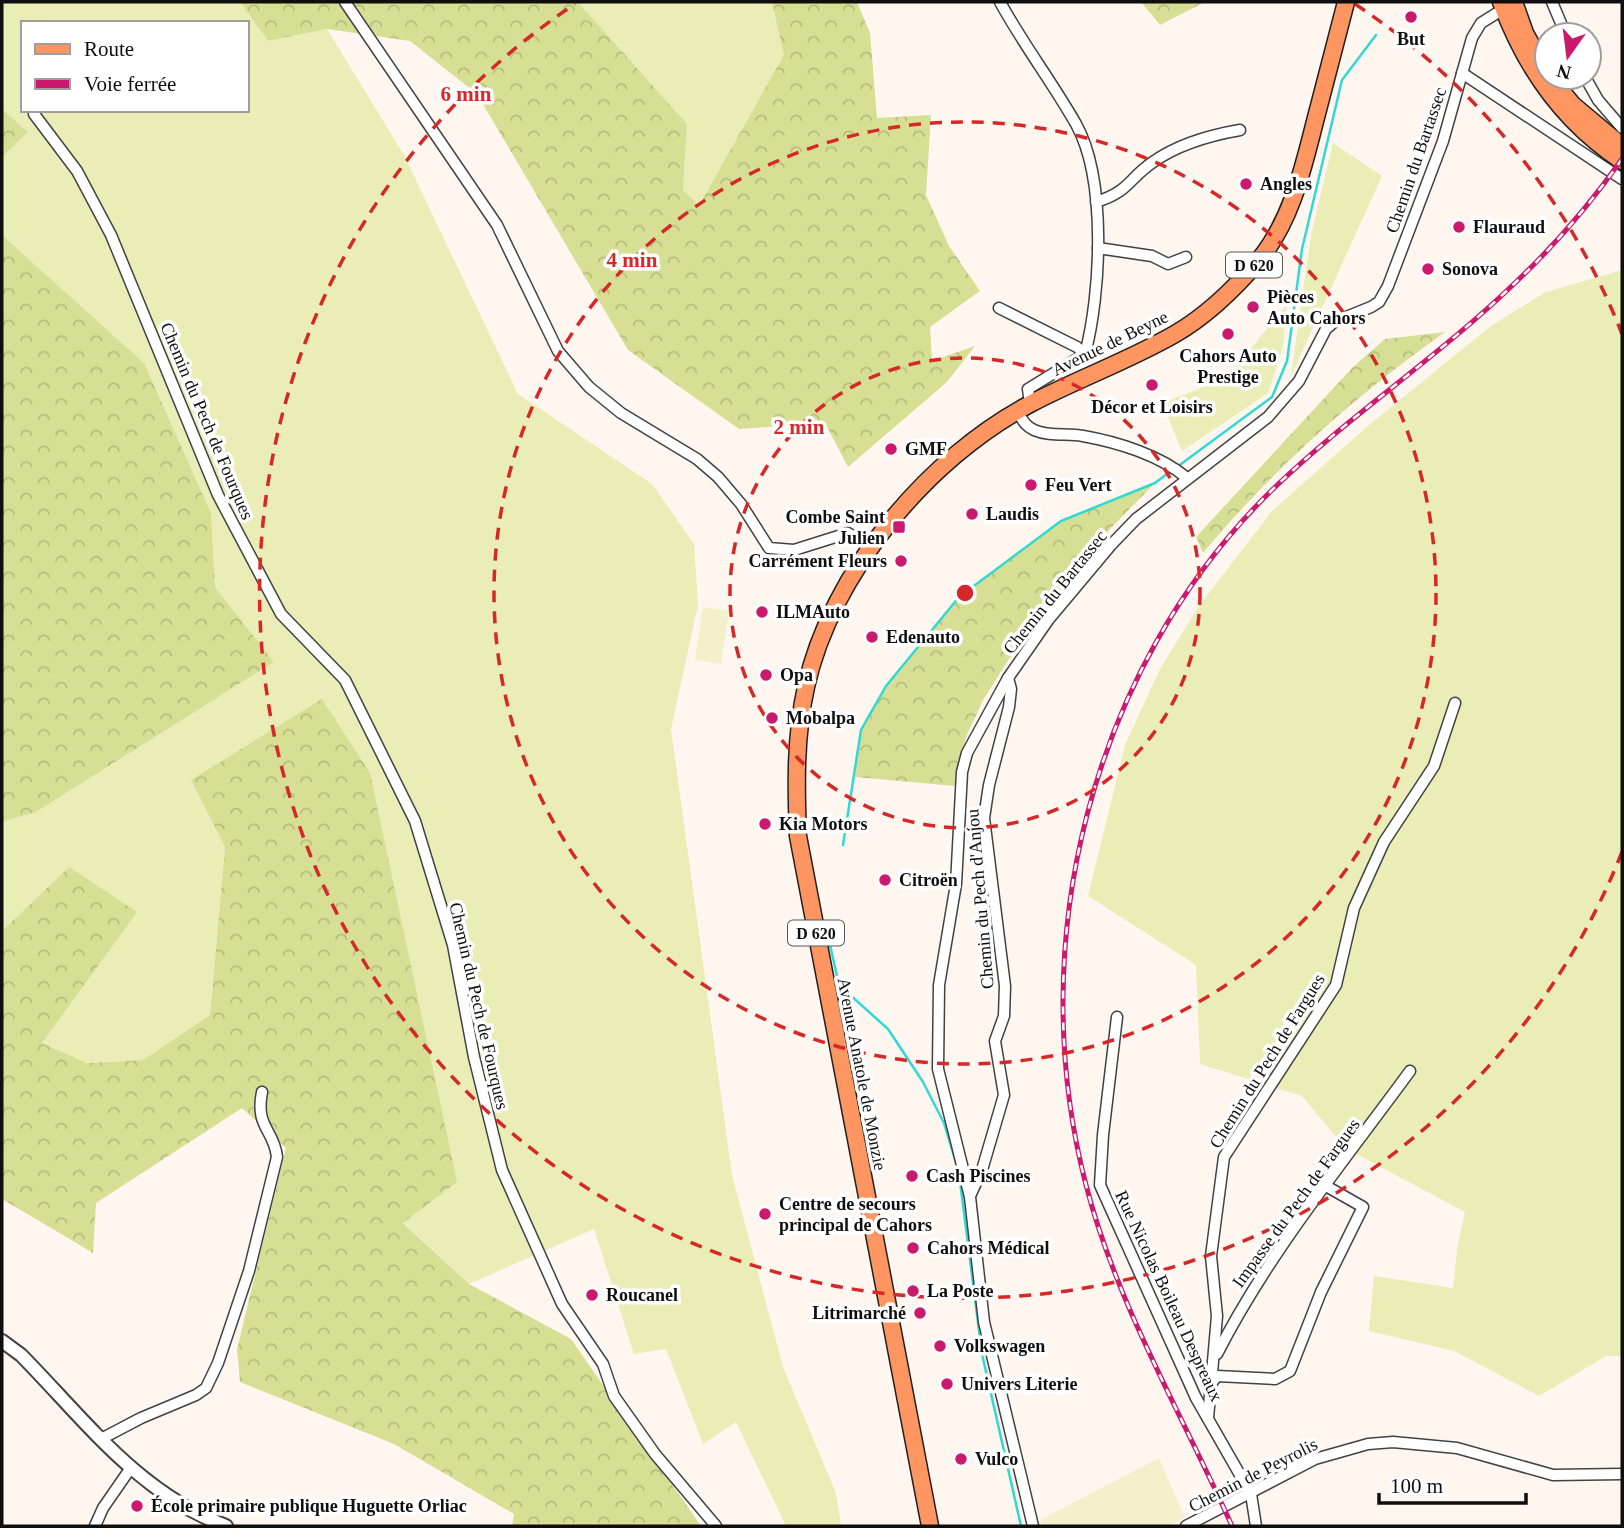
<svg xmlns="http://www.w3.org/2000/svg" width="1624" height="1528" viewBox="0 0 1624 1528" font-family="Georgia,serif">
<style>
.grass{fill:#eaedb6;fill-rule:evenodd}
.forest{fill:url(#forest-crowns)}
.pitch{fill:#f4f0c9}
.lines{fill:none;stroke-linecap:round;stroke-linejoin:round}
.stream{stroke:#31d8d4;stroke-width:2.5}
.minor-casing{stroke:#424242;stroke-width:13}
.tertiary-casing{stroke:#424242;stroke-width:16}
.primary-casing{stroke:#202020;stroke-width:19}
.minor{stroke:#fff;stroke-width:10}
.tertiary{stroke:#fff;stroke-width:12}
.primary{stroke:#ff9560;stroke-width:16}
.rail-casing{stroke:#cb1a6e;stroke-width:5}
.rail{stroke:#fff;stroke-width:2.5;stroke-dasharray:8;stroke-linecap:butt}
.ring{fill:none;stroke:#d62828;stroke-width:3.5;stroke-dasharray:12 9}
.poi-dot{fill:#cb1a6e;stroke:#fff;stroke-width:2.5}
.labels{text-anchor:middle;stroke-width:7;stroke-linejoin:round;paint-order:stroke}
.shield{fill:#fff;stroke:#575757;stroke-width:2}
.shield-label{font-size:16px;font-weight:bold;fill:#0f0f0f}
.poi-label{font-size:18px;font-weight:bold;fill:#0f0f0f;stroke:#fff;text-anchor:start}
.street-label{font-size:18px;fill:#0f0f0f;stroke:#fff}
.centre{fill:#d62828;stroke:#fff;stroke-width:3.5}
.ring-label{font-size:21px;text-anchor:middle;font-weight:bold;fill:#d62828;stroke:#fff;stroke-width:7;stroke-linejoin:round;paint-order:stroke}
</style>
<defs>
<pattern id="forest-crowns" width="20" height="18" patternUnits="userSpaceOnUse" patternTransform="scale(1.75)"><rect width="20" height="18" fill="#d6df94"/><path d="M2 6a3 3 0 1 1 6 0M12 15a3 3 0 1 1 6 0" fill="none" stroke="#b6be7e"/></pattern>
</defs>
<rect width="100%" height="100%" fill="#fff6f0"/>
<g class="grass">
<path d="M2 2H240L268 41 327 29 404 155 518 394 652 484 694 544 698 605 671 729 732 1175 783 1367 836 1493 841 1526H786L736 1422 703 1444 666 1349 634 1354 594 1229 469 1284 403 1222 457 1182 191 780 225 847 210 1015 143 1060 87 1063 42 1043 69 867 2 931V822L36 812 274 662 215 587 211 513 144 363 2 235V157L28 132 2 109ZM23 23H247V110H23Z"/>
<path d="M578 2H772L785 55 699 207 683 190 687 124Z"/>
<path d="M1333 143 1382 176 1291 376 1311 235Z"/>
<path d="M1622 270V1356H1606L1539 1396 1454 1351 1369 1331 1374 1276 1453 1288 1457 1249 1465 1212 1345 1148 1302 1096 1200 1064 1196 965 1088 896 1125 745 1160 669 1199 606 1272 511 1369 425 1492 325 1546 292Z"/>
<path d="M1287 304 1283 347 1268 393 1182 451 1162 403 1227 378Z"/>
</g>
<g class="forest">
<path d="M240 2H578L687 124 683 190 699 206 784 55 772 2H857L870 33 877 118 931 115 926 195 949 246 980 291 930 327 932 361 975 346 947 382 848 467 825 423 739 429 628 350 477 94 410 41 327 29 268 41Z"/>
<path d="M1141 2H1205L1160 25Z"/>
<path d="M2 109 28 132 2 157Z"/>
<path d="M2 235 144 363 211 513 215 587 274 662 36 812 2 822Z"/>
<path d="M1445 332C1354 397 1274 468 1203 553L1196 537 1353 367 1385 339Z"/>
<path d="M1155 483 1111 528 1009 659 983 700 966 737 955 786 855 777 861 730 866 718 886 686 959 597 1061 521Z"/>
<path d="M322 699 370 773 457 1182 403 1223 469 1284 571 1339 701 1526H512L514 1514 394 1444 240 1382 237 1349 286 1148 242 1108 96 1203 93 1253 2 1199V931L69 867 137 912 42 1043 87 1063 143 1060 210 1015 225 847 191 780Z"/>
</g>
<g class="pitch">
<path d="M703 607 729 611 721 664 695 660Z"/>
<path d="M1159 1458 1185 1517 1169 1526H1042L1040 1520Z"/>
</g>
<g class="lines">
<g class="stream">
<path d="M1177 467 1272 397 1287 361 1302 249 1342 80 1376 35"/>
<path d="M843 845 861 730 886 686 959 597 1061 521 1155 483 1171 471"/>
<path d="M826 927 839 985 888 1029 923 1082 944 1123 959 1173 982 1354 1021 1526"/>
</g>
<defs>
<g id="minor">
<path d="M345 2 497 225 558 351 589 387 621 413 697 459 718 477 741 504 769 548 794 550 848 533 872 547"/>
<path d="M1000 2C1023 44 1052 82 1076 124 1107 180 1101 293 1085 354L1028 389 1030 404"/>
<path d="M1552 2 1566 35"/>
<path d="M1462 73 1622 179"/>
<path d="M1585 77 1598 100 1622 128"/>
<path d="M34 114 77 171 111 235 218 495 281 614 345 680 415 821 453 945 474 1057 502 1170 562 1304 603 1364 614 1396 655 1454 716 1526"/>
<path d="M1096 202C1129 192 1128 179 1153 162 1177 145 1211 135 1240 130"/>
<path d="M1098 248 1152 256 1168 264 1186 257"/>
<path d="M999 308 1077 347 1085 354"/>
<path d="M1017 411C1022 419 1025 426 1034 430 1050 437 1067 433 1083 436 1117 442 1160 455 1187 478"/>
<path d="M1117 1017 1103 1135 1100 1185 1196 1398 1251 1494 1256 1526"/>
<path d="M970 1196 982 1170 1004 1095 995 1041 1004 1016 1005 986 984 818 989 785 1009 707 1011 689 1008 678"/>
<path d="M1217 1354C1269 1252 1342 1164 1410 1071"/>
<path d="M1210 1385 1217 1376 1275 1379 1290 1371 1321 1292 1363 1207 1326 1186"/>
<path d="M1208 1418 1217 1316 1211 1256 1224 1157 1336 985 1354 908 1384 842 1434 766 1455 703"/>
<path d="M101 1439 141 1418 196 1395 206 1388 218 1363 249 1271 277 1157C274 1129 255 1128 262 1092"/>
<path d="M95 1526 103 1508 130 1469"/>
<path d="M1033 1526 984 1322 970 1197 938 1069 939 985 956 884 962 772 967 753 1008 678 1049 619 1111 545 1136 519 1268 417 1299 381 1326 329 1334 322 1371 307 1379 302 1388 286 1443 141 1472 38 1481 23 1497 13"/>
<path d="M1186 1526 1315 1459 1368 1444 1393 1442 1457 1448 1553 1475 1622 1474"/>
</g>
<path id="tertiary" d="M2 1341 21 1355C85 1420 138 1493 226 1526"/>
<g id="primary">
<path d="M1501 2C1525 68 1563 122 1622 161"/>
<path d="M1514 2 1525 33 1547 73"/>
<path d="M1550 77 1573 105 1622 146"/>
<path d="M930 1526 798 836C796 787 795 736 806 687 831 573 928 458 1030 404 1077 379 1128 361 1175 334 1206 316 1236 287 1259 260 1295 216 1305 158 1319 106 1328 71 1337 36 1346 2"/>
</g>
</defs>
<use href="#minor" class="minor-casing"/>
<use href="#tertiary" class="tertiary-casing"/>
<use href="#primary" class="primary-casing"/>
<use href="#minor" class="minor"/>
<use href="#tertiary" class="tertiary"/>
<use href="#primary" class="primary"/>
<defs>
<path id="rail" d="M1232 1526C1182 1414 1117 1305 1086 1185 1023 943 1091 668 1271 491 1348 416 1440 356 1517 281 1556 244 1591 203 1622 159"/>
</defs>
<use href="#rail" class="rail-casing"/>
<use href="#rail" class="rail"/>
</g>
<g class="ring">
<circle cx="965" cy="593" r="235"/>
<circle cx="965" cy="593" r="471"/>
<path d="M1622 852A706 706 0 1 1 575 4M1355 4A706 706 0 0 1 1622 334"/>
</g>
<g class="poi-dot">
<circle cx="1411" cy="17" r="7"/>
<circle cx="1246" cy="184" r="7"/>
<circle cx="1459" cy="227" r="7"/>
<circle cx="1428" cy="269" r="7"/>
<circle cx="1253" cy="307" r="7"/>
<circle cx="1228" cy="334" r="7"/>
<circle cx="1152" cy="385" r="7"/>
<circle cx="891" cy="449" r="7"/>
<circle cx="1031" cy="485" r="7"/>
<circle cx="972" cy="514" r="7"/>
<rect x="892" y="520" width="14" height="14" rx="3.5"/>
<circle cx="901" cy="561" r="7"/>
<circle cx="762" cy="612" r="7"/>
<circle cx="872" cy="637" r="7"/>
<circle cx="766" cy="675" r="7"/>
<circle cx="772" cy="718" r="7"/>
<circle cx="765" cy="824" r="7"/>
<circle cx="885" cy="880" r="7"/>
<circle cx="912" cy="1176" r="7"/>
<circle cx="765" cy="1214" r="7"/>
<circle cx="913" cy="1248" r="7"/>
<circle cx="913" cy="1291" r="7"/>
<circle cx="592" cy="1295" r="7"/>
<circle cx="920" cy="1313" r="7"/>
<circle cx="940" cy="1346" r="7"/>
<circle cx="947" cy="1384" r="7"/>
<circle cx="961" cy="1459" r="7"/>
<circle cx="137" cy="1506" r="7"/>
</g>
<g class="labels">
<g class="shield">
<rect x="1226" y="252.5" width="56" height="25" rx="5"/>
<rect x="788" y="920.5" width="56" height="25" rx="5"/>
</g>
<g class="shield-label">
<text x="1254" y="271">D 620</text>
<text x="816" y="939">D 620</text>
</g>
<g class="poi-label">
<text x="1411" y="45" text-anchor="middle">But</text>
<text x="1260" y="190">Angles</text>
<text x="1473" y="233">Flauraud</text>
<text x="1442" y="275">Sonova</text>
<text x="1267" y="303">Pièces<tspan x="1267" dy="21">Auto Cahors</tspan></text>
<text x="1228" y="362" text-anchor="middle">Cahors Auto<tspan x="1228" dy="21">Prestige</tspan></text>
<text x="1152" y="413" text-anchor="middle">Décor et Loisirs</text>
<text x="905" y="455">GMF</text>
<text x="1045" y="491">Feu Vert</text>
<text x="986" y="520">Laudis</text>
<text x="885" y="523" text-anchor="end">Combe Saint<tspan x="885" dy="21">Julien</tspan></text>
<text x="887" y="567" text-anchor="end">Carrément Fleurs</text>
<text x="776" y="618">ILMAuto</text>
<text x="886" y="643">Edenauto</text>
<text x="780" y="681">Opa</text>
<text x="786" y="724">Mobalpa</text>
<text x="779" y="830">Kia Motors</text>
<text x="899" y="886">Citroën</text>
<text x="926" y="1182">Cash Piscines</text>
<text x="779" y="1210">Centre de secours<tspan x="779" dy="21">principal de Cahors</tspan></text>
<text x="927" y="1254">Cahors Médical</text>
<text x="927" y="1297">La Poste</text>
<text x="606" y="1301">Roucanel</text>
<text x="906" y="1319" text-anchor="end">Litrimarché</text>
<text x="954" y="1352">Volkswagen</text>
<text x="961" y="1390">Univers Literie</text>
<text x="975" y="1465">Vulco</text>
<text x="151" y="1512">École primaire publique Huguette Orliac</text>
</g>
<g class="street-label">
<text transform="translate(1416 160) rotate(-71)" y="6">Chemin du Bartassec</text>
<text transform="translate(1110 343) rotate(-26)" y="6">Avenue de Beyne</text>
<text transform="translate(207 421) rotate(67)" y="6">Chemin du Pech de Fourques</text>
<text transform="translate(1055 592) rotate(-51)" y="6">Chemin du Bartassec</text>
<text transform="translate(980 899) rotate(-95)" y="6">Chemin du Pech d'Anjou</text>
<text transform="translate(479 1006) rotate(77)" y="6">Chemin du Pech de Fourques</text>
<text transform="translate(1267 1061) rotate(-58)" y="6">Chemin du Pech de Fargues</text>
<text transform="translate(862 1074) rotate(79)" y="6">Avenue Anatole de Monzie</text>
<text transform="translate(1296 1203) rotate(-54)" y="6">Impasse du Pech de Fargues</text>
<text transform="translate(1169 1296) rotate(65)" y="6">Rue Nicolas Boileau Despreaux</text>
<text transform="translate(1253 1475) rotate(-27)" y="6">Chemin de Peyrolis</text>
</g>
</g>
<circle cx="965" cy="593" r="10" class="centre"/>
<g class="ring-label">
<text x="466" y="101">6 min</text>
<text x="632" y="267">4 min</text>
<text x="799" y="434">2 min</text>
</g>
<rect width="1624" height="1528" fill="none" stroke="#0f0f0f" stroke-width="7"/>
<rect x="21" y="21" width="228" height="91" fill="#ffffff" stroke="#9f9f9f" stroke-width="2"/>
<rect x="35" y="44" width="35" height="10" fill="#ff9560" stroke="#9f9f9f" stroke-width="2"/>
<text x="84" y="56" font-size="21" fill="#0f0f0f">Route</text>
<rect x="35" y="79" width="35" height="10" fill="#cb1a6e" stroke="#9f9f9f" stroke-width="2"/>
<text x="84" y="91" font-size="21" fill="#0f0f0f">Voie ferrée</text>
<g transform="translate(1568 56) rotate(194)"><circle r="33" fill="#ffffff" stroke="#9f9f9f" stroke-width="2"/>
<path d="M0-5L12 26L0 18L-12 26Z" fill="#cb1a6e"/>
<text y="-10" font-size="19" font-weight="bold" text-anchor="middle" fill="#0f0f0f">N</text>
</g>
<path d="M1379 1493v10h147v-10" fill="none" stroke="#0f0f0f" stroke-width="3.5"/>
<text x="1390" y="1493" font-size="21" fill="#0f0f0f" stroke="#ffffff" stroke-width="5" paint-order="stroke">100 m</text>
</svg>
